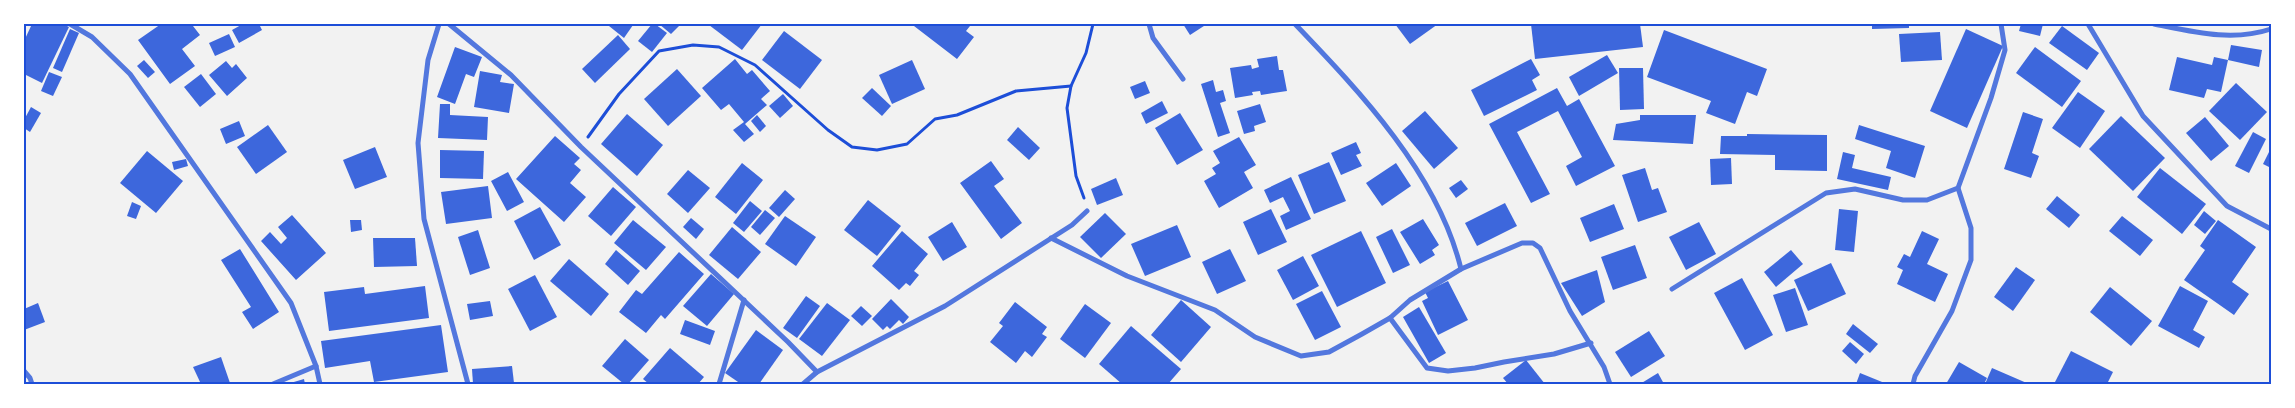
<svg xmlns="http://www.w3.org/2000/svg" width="2295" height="408" viewBox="0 0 2295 408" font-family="Barlow,sans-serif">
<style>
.building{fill:#3d67dc}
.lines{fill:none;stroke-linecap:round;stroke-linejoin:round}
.path{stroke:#1d4ed8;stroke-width:3}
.minor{stroke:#5277de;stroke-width:5}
.neatline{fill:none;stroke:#1d4ed8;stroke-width:2}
</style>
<rect width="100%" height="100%" fill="#f2f2f2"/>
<g class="building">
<path d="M32 24H63L69 27 42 83 24 74V41Z"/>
<path d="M161 24H196L193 26 200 35 182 49 195 66 170 84 138 40Z"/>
<path d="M240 24H259L262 30 239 43 232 30 241 25Z"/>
<path d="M610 24H632L633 25 624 38 609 26Z"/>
<path d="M652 24H655L667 33 652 52 638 41Z"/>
<path d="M659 24H681L671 34Z"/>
<path d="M710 24H762L742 50 709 25Z"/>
<path d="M915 24H967L970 26 966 31 974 37 957 59 914 26Z"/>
<path d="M1183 24H1207L1190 35Z"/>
<path d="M1395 24H1438L1410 44Z"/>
<path d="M1531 24H1640L1643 47 1535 59Z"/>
<path d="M1872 24H1909V28L1872 29Z"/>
<path d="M2021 24H2043L2040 36 2019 31Z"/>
<path d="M2062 26 2099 53 2087 70 2049 43Z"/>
<path d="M70 29 79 33 62 72 53 68Z"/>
<path d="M1966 29 2003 46 1967 128 1930 111Z"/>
<path d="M1664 30 1767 69 1757 96 1747 92 1735 124 1706 113 1711 101 1647 77Z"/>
<path d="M784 31 822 60 800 89 762 60Z"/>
<path d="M1940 32 1942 60 1901 62 1899 34Z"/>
<path d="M229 34 235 47 215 56 209 43Z"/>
<path d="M618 35 630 49 595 83 582 69Z"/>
<path d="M2231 45 2262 50 2259 67 2228 60Z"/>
<path d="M455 47 482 57 474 77 466 74 455 104 437 97Z"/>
<path d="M2035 47 2081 81 2062 107 2016 73Z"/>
<path d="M1607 55 1618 73 1579 96 1569 77Z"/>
<path d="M1277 56 1279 70H1283L1287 91 1261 95 1260 91 1252 92 1253 95 1235 98 1230 68 1251 65 1252 69 1259 67 1257 59Z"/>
<path d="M2177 57 2212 65 2214 57 2228 60 2221 92 2207 89 2204 98 2169 90Z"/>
<path d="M735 59 747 74 752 70 770 91 761 99 767 105 745 124 754 134 744 142 733 130 744 122 729 104 721 110 702 88Z"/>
<path d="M1531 59 1540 75 1532 80 1537 90 1484 116 1471 90Z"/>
<path d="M144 60 155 72 148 78 137 66Z"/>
<path d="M912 60 925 89 892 104 879 75Z"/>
<path d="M226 61 232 68 236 64 247 78 227 96 209 75Z"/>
<path d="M1619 68H1643L1644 109 1620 110Z"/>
<path d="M677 69 701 96 668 126 644 99Z"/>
<path d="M480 71 502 75 500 82 514 84 509 113 474 107Z"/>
<path d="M49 72 62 77 53 96 41 91Z"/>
<path d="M201 74 216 94 200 107 184 87Z"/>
<path d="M1213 80 1216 92 1223 90 1226 101 1220 103 1230 133 1218 137 1201 84Z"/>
<path d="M1145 81 1150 93 1135 99 1130 87Z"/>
<path d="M2236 83 2267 112 2240 140 2209 111Z"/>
<path d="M872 88 891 106 882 116 862 98Z"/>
<path d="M1557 88 1567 106 1579 99 1615 166 1576 186 1566 166 1582 157 1558 111 1517 132 1550 194 1531 203 1489 124Z"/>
<path d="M2078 92 2105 111 2080 148 2052 128Z"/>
<path d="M783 94 793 106 780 118 769 106Z"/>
<path d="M1162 101 1168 113 1146 124 1141 113Z"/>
<path d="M440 104H450V115L488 117 487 140 438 138Z"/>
<path d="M1260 104 1266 122 1254 126 1255 131 1244 134 1237 111Z"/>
<path d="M31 107 41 113 30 132 24 128V120Z"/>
<path d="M1425 111 1458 148 1434 169 1402 131Z"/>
<path d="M2023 112 2043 119 2032 153 2039 156 2031 178 2004 169Z"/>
<path d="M1180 113 1203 150 1177 165 1155 128Z"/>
<path d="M627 114 663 145 637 176 601 144Z"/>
<path d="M757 115 766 126 760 132 751 121Z"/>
<path d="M1640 115H1696L1693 144 1613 140 1616 124 1640 120Z"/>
<path d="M2121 116 2165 158 2133 191 2089 149Z"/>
<path d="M2205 117 2229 146 2211 161 2186 133Z"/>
<path d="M239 121 245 136 226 144 220 129Z"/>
<path d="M268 125 287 152 256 174 237 147Z"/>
<path d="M1859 125 1925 146 1915 178 1886 168 1891 151 1855 139Z"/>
<path d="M1018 127 1040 148 1029 160 1007 140Z"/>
<path d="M2253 132 2266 139 2249 173 2235 166Z"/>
<path d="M1747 134 1827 135V171L1775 170V155L1720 154 1721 136H1747Z"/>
<path d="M555 136 580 158 574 164 581 170 570 183 586 197 564 222 516 179Z"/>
<path d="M1239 137 1256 165 1244 172 1253 188 1219 208 1204 181 1216 174 1212 168 1220 163 1213 151Z"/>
<path d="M1356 142 1361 153 1356 155 1362 166 1341 175 1331 153Z"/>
<path d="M375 147 387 177 355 189 343 160Z"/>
<path d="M440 150 484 151 483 179 440 178Z"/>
<path d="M2270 150 2271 151V168L2263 164Z"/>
<path d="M147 151 183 181 156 213 120 183Z"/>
<path d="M1843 152 1855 155 1852 168 1891 177 1888 190 1837 179Z"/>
<path d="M1731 158 1732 184 1711 185 1710 159Z"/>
<path d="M186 159 188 166 174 170 172 162Z"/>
<path d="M991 161 1004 179 994 186 1022 223 1001 239 960 183Z"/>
<path d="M1329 162 1346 201 1314 214 1298 175Z"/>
<path d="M742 163 763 180 736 214 715 197Z"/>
<path d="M1396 163 1411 186 1382 206 1366 183Z"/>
<path d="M1645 168 1652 190 1658 188 1667 212 1638 222 1622 175Z"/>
<path d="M2160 168 2206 204 2182 234 2137 197Z"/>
<path d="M688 170 710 188 688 213 667 194Z"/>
<path d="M508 172 524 202 507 211 491 181Z"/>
<path d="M1291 177 1311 219 1286 230 1280 216 1290 211 1283 197 1270 203 1264 190Z"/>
<path d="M1116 178 1123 195 1097 205 1091 189Z"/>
<path d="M1461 180 1468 189 1456 198 1449 188Z"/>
<path d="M488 186 492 218 446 224 441 192Z"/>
<path d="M613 187 636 207 611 236 588 216Z"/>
<path d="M785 190 795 199 779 217 769 208Z"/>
<path d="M2057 196 2080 215 2069 228 2046 209Z"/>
<path d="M868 200 901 226 877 256 844 230Z"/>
<path d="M750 201 762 211 744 232 733 223Z"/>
<path d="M132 202 141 206 136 219 127 216Z"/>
<path d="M1505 203 1517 226 1477 246 1465 223Z"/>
<path d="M1614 204 1624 229 1590 242 1580 218Z"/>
<path d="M540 207 561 245 534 260 514 221Z"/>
<path d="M1271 209 1287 242 1258 255 1243 222Z"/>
<path d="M1839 209 1858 211 1854 252 1835 250Z"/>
<path d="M765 210 775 218 760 235 751 227Z"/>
<path d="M2204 211 2216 221 2205 234 2194 225Z"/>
<path d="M1105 213 1126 234 1101 258 1080 237Z"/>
<path d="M292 215 326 253 296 280 261 241 270 232 281 244 287 238 278 227Z"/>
<path d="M785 216 816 237 796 266 765 244Z"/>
<path d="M2122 216 2153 240 2140 256 2109 231Z"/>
<path d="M691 218 704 229 696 239 683 227Z"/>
<path d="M1423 219 1439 245 1432 250 1435 255 1420 264 1400 232Z"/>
<path d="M350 220H361L362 230 351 232Z"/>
<path d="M633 220 666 247 646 270 614 243Z"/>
<path d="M2218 220 2256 247 2232 282 2249 294 2234 315 2184 280 2205 250 2200 246Z"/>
<path d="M952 222 967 247 943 261 928 237Z"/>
<path d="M1699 222 1716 254 1686 270 1669 237Z"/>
<path d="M1177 225 1191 257 1145 276 1131 244Z"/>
<path d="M732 227 761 252 738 279 709 255Z"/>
<path d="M1392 229 1410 265 1393 273 1376 237Z"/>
<path d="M478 230 490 268 470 275 458 237Z"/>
<path d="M902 231 928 254 914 271 919 275 910 286 906 283 899 290 872 266Z"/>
<path d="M1361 231 1386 283 1337 307 1311 255Z"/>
<path d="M1922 231 1939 239 1927 264 1948 274 1935 302 1897 284 1903 270 1897 267 1904 254 1910 257Z"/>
<path d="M373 238H415L417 266 374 267Z"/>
<path d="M1635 245 1647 278 1613 290 1601 257Z"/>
<path d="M240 249 279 312 253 329 242 312 251 307 221 260Z"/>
<path d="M1230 249 1246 281 1217 294 1202 262Z"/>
<path d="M616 250 640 271 628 285 605 264Z"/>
<path d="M1791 250 1803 264 1776 287 1764 272Z"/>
<path d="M679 252 704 274 665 319 661 315 646 333 619 312 636 290 642 294Z"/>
<path d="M1303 256 1319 286 1293 300 1277 270Z"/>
<path d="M569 259 609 294 591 316 550 281Z"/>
<path d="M1831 263 1846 294 1808 311 1794 280Z"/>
<path d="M2016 267 2035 280 2013 311 1994 297Z"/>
<path d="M1597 270 1605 302 1582 316 1561 283Z"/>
<path d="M711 274 734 294 707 326 683 306Z"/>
<path d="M535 275 557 317 530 331 508 289Z"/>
<path d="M1742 278 1773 335 1745 350 1714 293Z"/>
<path d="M1448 281 1468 320 1438 335 1422 301 1428 298 1425 292Z"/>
<path d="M425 286 429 318 329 331 324 292 364 287 365 294Z"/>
<path d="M2180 286 2208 301 2193 330 2205 337 2199 348 2158 326Z"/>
<path d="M2110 287 2152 321 2131 346 2090 312Z"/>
<path d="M1795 288 1808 325 1786 332 1773 295Z"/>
<path d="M1322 291 1341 327 1315 340 1296 304Z"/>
<path d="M806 296 820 306 797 338 783 328Z"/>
<path d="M891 299 909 317 903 324 899 320 890 329 887 326 883 330 872 319Z"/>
<path d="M1181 300 1211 327 1181 362 1151 335Z"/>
<path d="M490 301 493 316 470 320 467 304Z"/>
<path d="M1015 302 1047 327 1042 334 1047 337 1032 357 1025 351 1016 363 990 342 1003 326 999 323Z"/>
<path d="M38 303 45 322 24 330V309Z"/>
<path d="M827 303 850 320 822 356 799 339Z"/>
<path d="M1085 304 1111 323 1085 358 1060 339Z"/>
<path d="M861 306 872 316 862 326 851 316Z"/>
<path d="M1419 307 1446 353 1429 363 1403 317Z"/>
<path d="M685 320 715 331 710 345 680 334Z"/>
<path d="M1853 324 1878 344 1870 353 1846 334Z"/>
<path d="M441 325 448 372 374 382 370 361 325 368 321 341Z"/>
<path d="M1131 326 1181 369 1168 384H1122L1099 364Z"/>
<path d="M756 330 783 350 759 384H741L725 373Z"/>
<path d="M1649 331 1665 356 1631 377 1615 352Z"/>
<path d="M625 339 649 360 628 384H624L602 366Z"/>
<path d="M1850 342 1864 354 1856 364 1842 351Z"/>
<path d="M670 348 704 377 698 384H649L643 379Z"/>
<path d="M2071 351 2113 372 2107 384H2060L2055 382Z"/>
<path d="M221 357 230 383 201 384 193 367Z"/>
<path d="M1526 360 1545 384H1508L1503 378Z"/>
<path d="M1959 362 1987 378 1984 384H1946Z"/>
<path d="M512 366 514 383 473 384 472 369Z"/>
<path d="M1992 368 2029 384H1985Z"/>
<path d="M1658 373 1664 384H1640Z"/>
<path d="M1860 373 1887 384H1856Z"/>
<path d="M304 379 305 384H287Z"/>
</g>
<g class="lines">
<g class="path">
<path d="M588 137 619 94 659 51 693 45 719 47 755 65 828 130 852 147 877 150 907 144 935 119 957 115 1016 91 1071 86"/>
<path d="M1084 198 1076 176 1067 108 1071 86 1086 53 1093 24"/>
</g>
<g class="minor">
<path d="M70 24 92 37 130 74 291 303 316 366 320 384"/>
<path d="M439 24 428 60 418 143 424 219 468 384"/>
<path d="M449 24 511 75 581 147 788 342 817 372"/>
<path d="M1149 24 1153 38 1183 79"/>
<path d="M2088 24 2143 116 2227 206 2271 229"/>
<path d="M2154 24C2194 32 2232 42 2271 29"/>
<path d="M1051 238 1127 276 1215 310 1255 337 1301 356 1329 352 1362 334 1390 318 1410 300 1461 269C1438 174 1361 93 1295 24"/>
<path d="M1461 269 1522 243H1533L1540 248 1570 311 1604 367 1610 384"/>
<path d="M1672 289 1826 193 1855 189 1903 200H1927L1958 188"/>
<path d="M1390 318 1427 368 1448 371 1475 368 1504 362 1554 354 1591 343"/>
<path d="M24 371 30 378 32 384"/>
<path d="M273 384 316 366"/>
<path d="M719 384 744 300"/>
<path d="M803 384 817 372 945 306 1072 225 1087 211"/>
<path d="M1913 384 1915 376 1952 311 1971 260V228L1958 188 1991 98 2005 50 2001 24"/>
</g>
</g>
<rect width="2295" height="408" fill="none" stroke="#ffffff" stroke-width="50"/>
<rect x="25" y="25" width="2245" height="358" class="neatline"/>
</svg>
